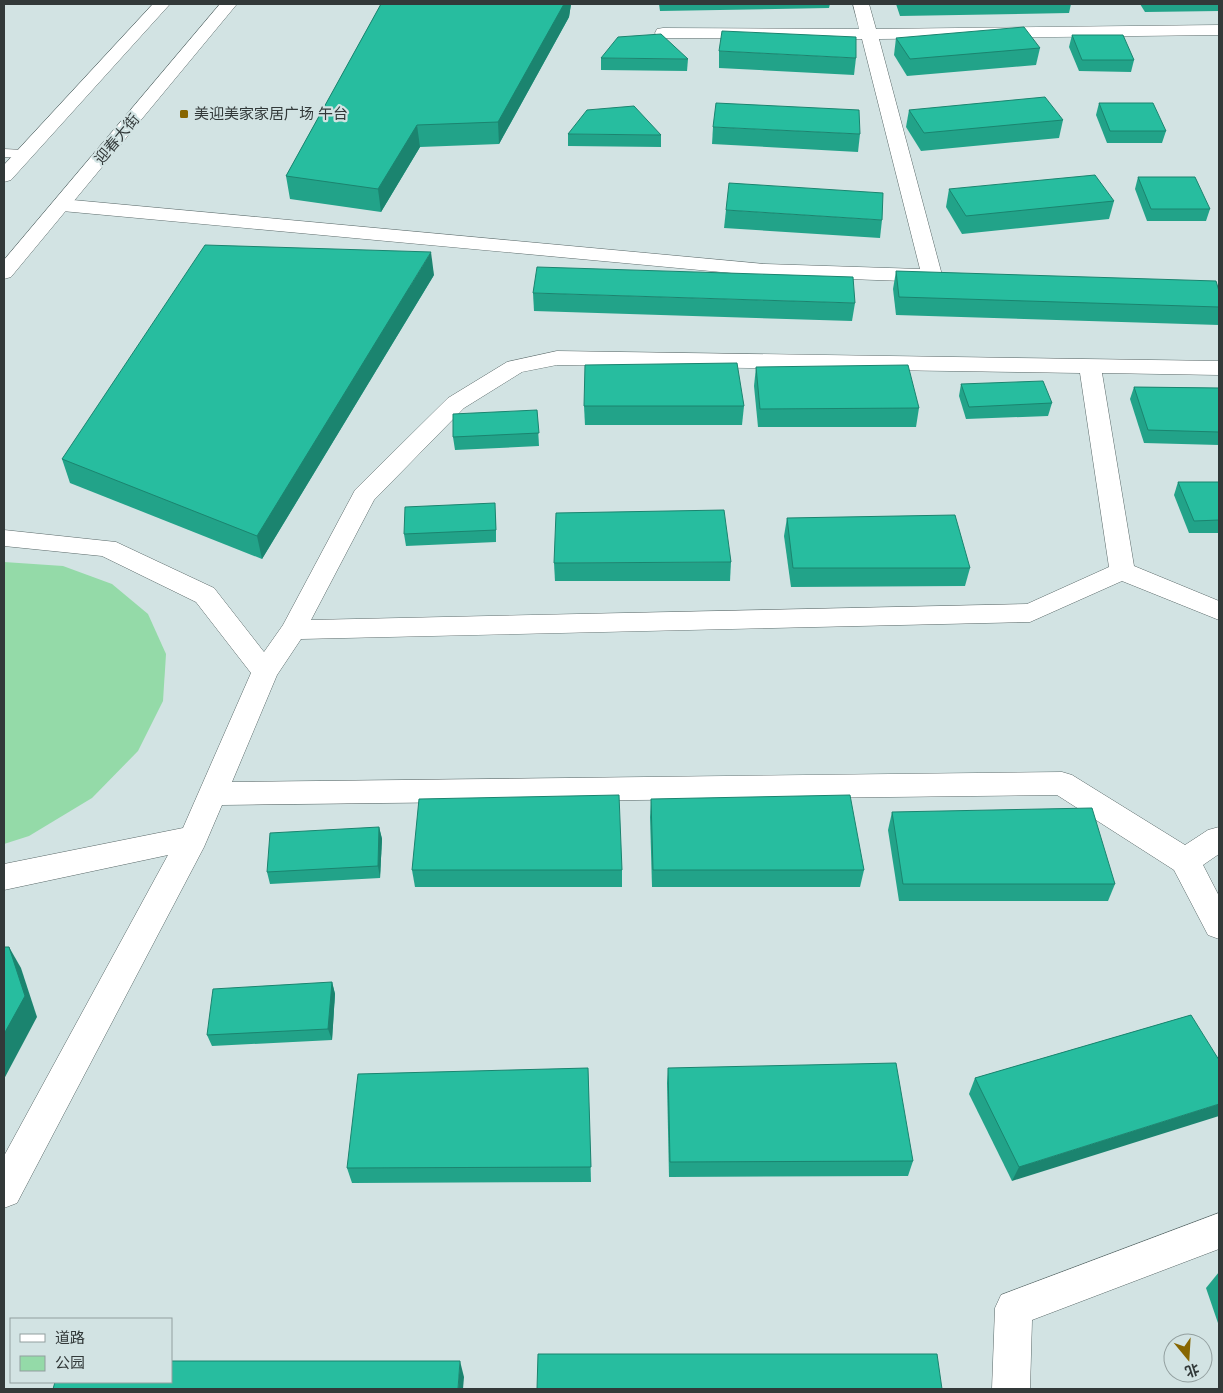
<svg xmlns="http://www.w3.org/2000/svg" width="1223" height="1393" viewBox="0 0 1223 1393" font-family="'Fira Sans','Noto Sans SC',sans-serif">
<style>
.green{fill:#94daa8}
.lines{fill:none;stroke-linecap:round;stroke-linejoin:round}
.lane-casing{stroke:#5a6969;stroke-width:1}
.street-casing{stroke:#5a6969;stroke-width:1}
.primary-casing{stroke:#5a6969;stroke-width:1}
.lane{fill:#fff;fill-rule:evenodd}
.street{fill:#fff;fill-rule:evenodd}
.primary{fill:#fff;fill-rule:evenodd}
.wall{fill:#22a389}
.shaded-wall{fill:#1b846f}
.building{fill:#27bd9f;stroke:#1b846f}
.poi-dot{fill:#876601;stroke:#d2e3e3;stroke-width:2}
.labels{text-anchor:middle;stroke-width:4.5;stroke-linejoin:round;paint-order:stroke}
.far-poi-label{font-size:15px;fill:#323939;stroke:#d2e3e3;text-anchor:start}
.far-street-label{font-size:15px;fill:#323939;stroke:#d2e3e3}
</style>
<rect width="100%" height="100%" fill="#d2e3e3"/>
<path class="green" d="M4 562 63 566 112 584 148 614 166 654 163 701 138 751 92 798 29 836 4 844Z"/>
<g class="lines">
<defs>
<path id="lane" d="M4 149 23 150 30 154 23 158 4 157Z"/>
<g id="street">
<path d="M853 4H869L876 29 1219 25V35L879 39 942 275 939 280 932 282 765 276 62 211 55 209 52 205 55 201 62 199 765 264 920 269 862 39 663 38 657 37 655 33 657 29 663 28 859 29Z"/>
<path d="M557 351 1219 361V375L1102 373 1134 566 1219 601V620L1122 581 1030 622 301 639 277 675 232 782 1062 772 1072 775 1185 845 1208 830 1219 827V854L1203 865 1219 896V939L1208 935 1174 870 1057 795 222 805 204 847 17 1203 4 1208V1156L168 855 4 890V864L183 828 251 673 196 602 102 556 4 546V530L116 542 214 588 264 652 283 625 355 490 448 398 507 362ZM557 365 1080 373 1109 567 1027 604 311 620 374 500 464 408 522 372Z"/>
<path d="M1219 1213V1249L1032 1320 1030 1389H992L995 1308 1001 1295Z"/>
</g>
<g id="primary">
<path d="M153 4H170L11 180 4 182V165Z"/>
<path d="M220 4H237L11 277 4 279V260Z"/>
</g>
</defs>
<use href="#lane" class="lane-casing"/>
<use href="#street" class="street-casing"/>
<use href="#primary" class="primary-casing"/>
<use href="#lane" class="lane"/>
<use href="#street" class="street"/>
<use href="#primary" class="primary"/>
</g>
<g class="wall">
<path d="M381 4H571L569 17 499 144 420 147 381 212 290 199 286 176Z"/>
<path d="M659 4H830L829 8 660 11Z"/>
<path d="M896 4H1071L1069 13 900 16Z"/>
<path d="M1140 4H1219V11L1145 12Z"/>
<path d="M1072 35 1134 60 1131 72 1079 71 1069 47Z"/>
<path d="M896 38 1040 48 1036 65 907 76 894 55Z"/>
<path d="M719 51 856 58 854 75 719 68Z"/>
<path d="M601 58 688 59 687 71 601 70Z"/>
<path d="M1099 103 1166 131 1162 143H1107L1096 115Z"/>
<path d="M909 110 1063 120 1059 138 921 151 906 127Z"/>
<path d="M713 127 860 134 858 152 712 144Z"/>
<path d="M568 134 661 135V147L568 146Z"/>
<path d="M1138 177 1210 209 1206 221H1147L1135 189Z"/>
<path d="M949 189 1114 201 1109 219 962 234 946 207Z"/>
<path d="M726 210 882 220 880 238 724 228Z"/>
<path d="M896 271 1219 291V325L896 315 893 289Z"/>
<path d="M434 275 262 559 70 483 62 459Z"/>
<path d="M533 293 855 303 852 321 534 311Z"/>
<path d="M756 367 919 408 916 427H758L754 386Z"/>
<path d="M961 384 1052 403 1048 416 966 419 959 396Z"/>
<path d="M1134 387 1219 388V445L1144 443 1130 399Z"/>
<path d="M584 406H744L742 425H585Z"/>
<path d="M537 410 539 446 455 450 453 437Z"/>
<path d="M1178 482H1219V533H1189L1174 495Z"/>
<path d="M496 516V542L406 546 404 534Z"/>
<path d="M787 518 970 568 965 586 791 587 784 536Z"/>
<path d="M731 562 730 581H555L554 563Z"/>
<path d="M651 799 864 870 860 887H652L650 817Z"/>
<path d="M892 812 1115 884 1108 901H899L888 830Z"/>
<path d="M379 827 382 839 380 878 270 884 267 872Z"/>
<path d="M412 870H622V887H415Z"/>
<path d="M332 982 335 994 332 1040 212 1046 207 1035Z"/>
<path d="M1191 1015 1012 1181 969 1094 975 1078Z"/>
<path d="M588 1068 591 1182 352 1183 347 1168Z"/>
<path d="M668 1068 913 1161 908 1176 669 1177 667 1083Z"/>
<path d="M1219 1272V1326L1206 1288Z"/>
</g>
<g class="shaded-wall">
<path d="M564 4H571L569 17 499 144 498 122Z"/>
<path d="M417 125 420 147 381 212 378 189Z"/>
<path d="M431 252 434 275 262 559 257 536Z"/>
<path d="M379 827 382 839 380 878 378 866Z"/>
<path d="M9 947 21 968 37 1017 4 1079V1034Z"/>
<path d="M332 982 335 994 332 1040 328 1029Z"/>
<path d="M1219 1104V1116L1012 1181 1019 1167Z"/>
<path d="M460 1361 464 1377 463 1389H458Z"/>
</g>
<g class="building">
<path d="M381 4H564L498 122 417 125 378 189 286 176Z"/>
<path d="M1024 27 1040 48 910 59 896 38Z"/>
<path d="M722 31 856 37V58L719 51Z"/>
<path d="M661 34 688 59 601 58 618 37Z"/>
<path d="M1072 35H1123L1134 60H1082Z"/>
<path d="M1045 97 1063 120 924 133 909 110Z"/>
<path d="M716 103 859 110 860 134 713 127Z"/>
<path d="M1099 103H1153L1166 131H1110Z"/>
<path d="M634 106 661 135 568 134 587 110Z"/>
<path d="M1095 175 1114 201 966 216 949 189Z"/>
<path d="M1138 177H1195L1210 209H1151Z"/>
<path d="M729 183 883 193 882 220 726 210Z"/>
<path d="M205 245 431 252 257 536 62 459Z"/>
<path d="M537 267 853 277 855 303 533 293Z"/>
<path d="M896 271 1216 281 1219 291V307L899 297Z"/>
<path d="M737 363 744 406H584L585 365Z"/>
<path d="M908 365 919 408 760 409 756 367Z"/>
<path d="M1043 381 1052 403 969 407 961 384Z"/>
<path d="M1134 387 1219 388V432L1148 430Z"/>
<path d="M537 410 539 433 453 437V414Z"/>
<path d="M1178 482H1219V520L1194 521Z"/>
<path d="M495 503 496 530 404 534 405 507Z"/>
<path d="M724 510 731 562 554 563 556 513Z"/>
<path d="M955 515 970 568H793L787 518Z"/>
<path d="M619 795 622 870H412L419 799Z"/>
<path d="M850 795 864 870H653L651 799Z"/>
<path d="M1092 808 1115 884H903L892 812Z"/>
<path d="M379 827 378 866 267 872 270 833Z"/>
<path d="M4 947H9L25 996 4 1034Z"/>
<path d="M332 982 328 1029 207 1035 213 989Z"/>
<path d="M1191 1015 1219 1060V1104L1019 1167 975 1078Z"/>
<path d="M896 1063 913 1161 670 1162 668 1068Z"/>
<path d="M588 1068 591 1167 347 1168 358 1074Z"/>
<path d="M538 1354H937L942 1389H537Z"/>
<path d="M171 1361H460L458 1389H53L55 1382H171Z"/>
</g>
<rect class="poi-dot" x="179" y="109" width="10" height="10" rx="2.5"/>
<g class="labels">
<g class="far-poi-label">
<text x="194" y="119">美迎美家家居广场 午台</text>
</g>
<g class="far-street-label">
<text transform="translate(117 139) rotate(-50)" y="5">迎春大街</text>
</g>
</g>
<rect width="1223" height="1393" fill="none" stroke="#323939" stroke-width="10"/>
<rect x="10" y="1318" width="162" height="65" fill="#d2e3e3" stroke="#929f9f"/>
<rect x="20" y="1334" width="25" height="8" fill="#ffffff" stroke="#929f9f"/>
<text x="55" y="1343" font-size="15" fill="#323939">道路</text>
<rect x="20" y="1356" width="25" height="15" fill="#94daa8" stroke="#929f9f"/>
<text x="55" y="1368" font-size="15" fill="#323939">公园</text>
<g transform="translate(1188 1358) rotate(162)"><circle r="24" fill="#d2e3e3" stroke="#929f9f"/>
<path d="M0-4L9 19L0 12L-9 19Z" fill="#876601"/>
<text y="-8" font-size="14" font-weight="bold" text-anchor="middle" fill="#323939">北</text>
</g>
</svg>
